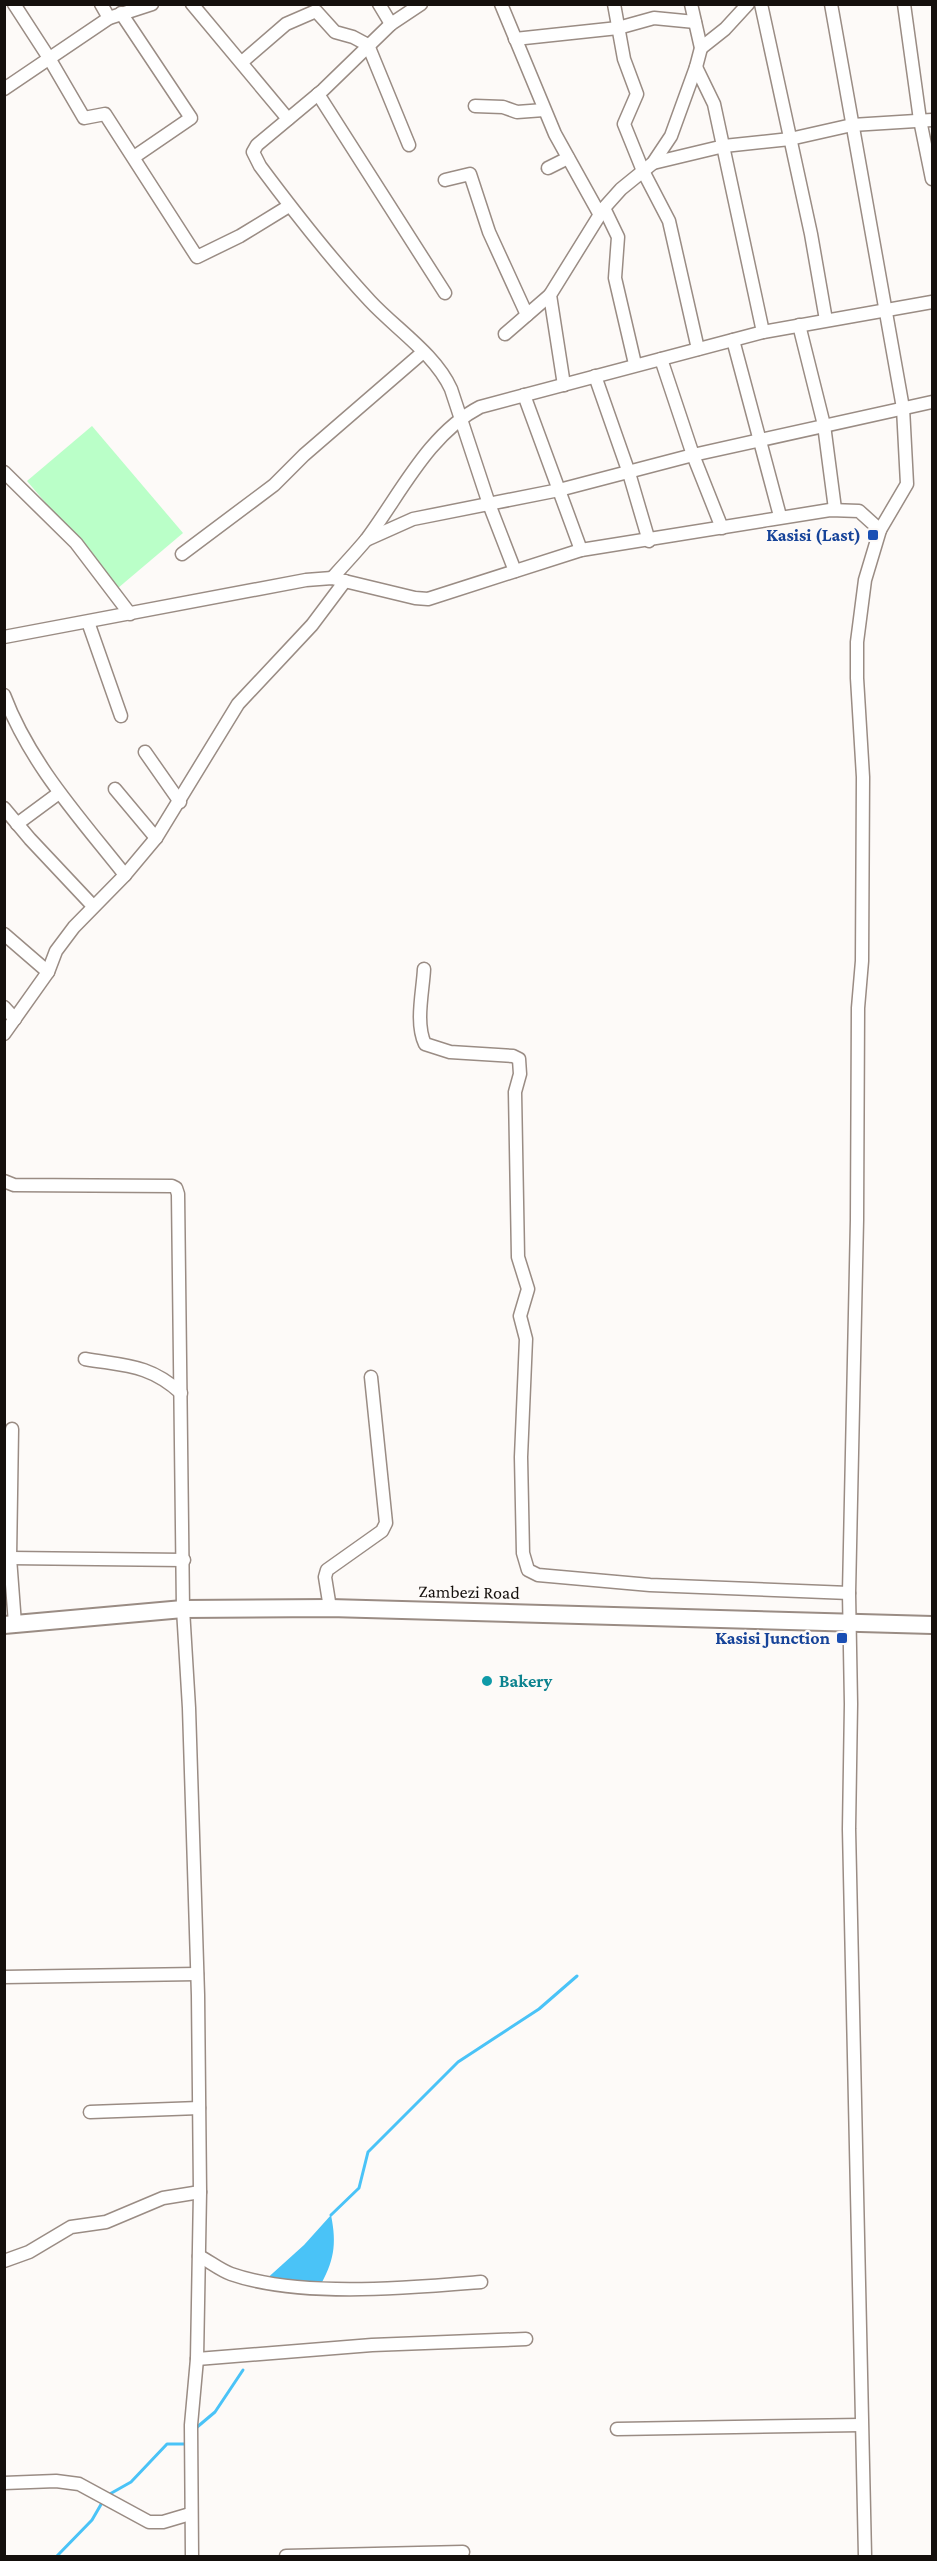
<svg xmlns="http://www.w3.org/2000/svg" width="937" height="2561" viewBox="0 0 937 2561" font-family="'Crimson Pro',serif">
<style>
.green{fill:#baffc8}
.water{fill:#4ac3f7}
.lines{fill:none;stroke-linecap:round;stroke-linejoin:round}
.stream{stroke:#4ac3f7;stroke-width:3}
.minor-casing{stroke:#9a8c84;stroke-width:15}
.major-casing{stroke:#9a8c84;stroke-width:20}
.minor{stroke:#fff;stroke-width:12}
.major{stroke:#fff;stroke-width:16}
.transit-dot{fill:#1a4fb4;stroke:#fdfaf8;stroke-width:2}
.culture-dot{fill:#0f9aa8;stroke:#fdfaf8;stroke-width:2}
.labels{text-anchor:middle;stroke-width:4.5;stroke-linejoin:round;paint-order:stroke}
.transit-label{font-size:18px;font-weight:bold;fill:#164399;stroke:#fdfaf8;text-anchor:end}
.street-label{font-size:18px;fill:#15100d;stroke:#fdfaf8}
.culture-label{font-size:18px;font-weight:bold;fill:#0d838f;stroke:#fdfaf8;text-anchor:start}
</style>
<rect width="100%" height="100%" fill="#fdfaf8"/>
<path class="green" d="M92 426 183 533 118 588 27 481Z"/>
<path class="water" d="M331 2215C337 2245 334 2261 319 2288L263 2282 304 2245Z"/>
<g class="lines">
<g class="stream">
<path d="M331 2215 359 2188 368 2152 458 2062 539 2009 577 1976"/>
<path d="M196 2428 215 2412 243 2370"/>
<path d="M108 2495 131 2482 167 2444H188"/>
<path d="M57 2556 92 2520 103 2501"/>
</g>
<defs>
<g id="minor">
<path d="M14 4 49 58 84 118 105 114 197 257 240 236 289 206"/>
<path d="M101 4 109 18"/>
<path d="M192 4 288 119"/>
<path d="M379 4 391 24"/>
<path d="M421 4 391 24 323 90 257 145 253 152 260 166C295 213 330 258 370 301 396 329 435 354 451 389L489 504 515 571"/>
<path d="M501 4 555 134 600 215"/>
<path d="M614 4 624 59 637 94 624 124 643 171 669 221 698 349"/>
<path d="M761 4 811 234 826 320"/>
<path d="M831 4 903 408 907 484 880 530"/>
<path d="M904 4 920 120 932 179"/>
<path d="M121 13 191 118 134 157"/>
<path d="M515 39 618 28 654 18 695 22"/>
<path d="M701 48 725 29 748 4"/>
<path d="M242 62 286 24 316 11 335 32 353 37 368 45 409 145"/>
<path d="M696 67 714 104 763 332"/>
<path d="M4 89 109 18 152 4"/>
<path d="M318 94 445 293"/>
<path d="M475 106 503 107 517 112 544 110"/>
<path d="M653 163 724 146 790 139 852 125 932 120"/>
<path d="M548 168 568 158"/>
<path d="M445 180 470 174 489 232 527 315"/>
<path d="M604 208 618 237 615 278 635 364"/>
<path d="M799 325 824 425 835 509"/>
<path d="M505 334 550 295"/>
<path d="M733 340 780 516"/>
<path d="M661 359 693 455 722 528"/>
<path d="M595 376 629 473 649 541"/>
<path d="M564 385 550 295 604 208 621 189 653 163 671 136 696 67 701 48 691 4"/>
<path d="M524 395 581 550"/>
<path d="M4 472 76 543 130 614"/>
<path d="M366 540 413 519 559 490 693 455 932 402"/>
<path d="M182 554 274 485 304 455 422 353"/>
<path d="M332 578C343 566 355 553 366 540 400 495 428 434 480 407L763 332 932 302"/>
<path d="M88 622 121 716"/>
<path d="M4 637 306 580 332 578 415 598 428 599 581 550 830 510 859 511 880 530 865 580 857 642V678L863 777 862 961 858 1008 857 1220 849 1593 851 1704 849 1829 865 2556"/>
<path d="M4 695C30 764 80 818 125 875"/>
<path d="M145 752 180 802"/>
<path d="M115 789 156 838"/>
<path d="M4 808 30 839 93 906"/>
<path d="M17 824 59 793"/>
<path d="M4 934 48 972"/>
<path d="M424 969C423 991 415 1023 425 1044L450 1052 513 1056 519 1059 520 1074 515 1092 518 1257 528 1289 520 1316 526 1339 521 1457 523 1553 528 1570 538 1575 650 1585 849 1593"/>
<path d="M4 1007 15 1019"/>
<path d="M4 1034 48 972 56 951 74 927 125 875 156 838 238 704 312 625 345 581"/>
<path d="M4 1181 14 1185 172 1186 176 1188 178 1194 183 1609 189 1708 198 1995 200 2192 197 2359 191 2425 192 2556"/>
<path d="M85 1359C125 1366 149 1364 181 1393"/>
<path d="M12 1429 10 1558 15 1624"/>
<path d="M10 1558 184 1560"/>
<path d="M330 1608 325 1577 327 1570 382 1531 386 1523 371 1377"/>
<path d="M4 1977 197 1974"/>
<path d="M90 2112 199 2108"/>
<path d="M199 2256C209 2261 220 2270 231 2274 300 2298 408 2288 481 2282"/>
<path d="M4 2261 29 2252 71 2227 106 2222 163 2198 200 2192"/>
<path d="M197 2359 372 2345 526 2339"/>
<path d="M617 2429 861 2425"/>
<path d="M4 2483 56 2481 79 2484 149 2522H163L190 2514"/>
<path d="M286 2556 463 2552"/>
</g>
<path id="major" d="M4 1625 183 1609 330 1608 932 1625"/>
</defs>
<use href="#minor" class="minor-casing"/>
<use href="#major" class="major-casing"/>
<use href="#minor" class="minor"/>
<use href="#major" class="major"/>
</g>
<g class="transit-dot">
<rect x="867" y="529" width="12" height="12" rx="3"/>
<rect x="836" y="1632" width="12" height="12" rx="3"/>
</g>
<circle class="culture-dot" cx="487" cy="1681" r="6"/>
<g class="labels">
<g class="transit-label">
<text x="861" y="541">Kasisi (Last)</text>
<text x="830" y="1644">Kasisi Junction</text>
</g>
<g class="street-label">
<text transform="translate(469 1592) rotate(1)" y="6">Zambezi Road</text>
</g>
<g class="culture-label">
<text x="499" y="1687">Bakery</text>
</g>
</g>
<rect width="937" height="2561" fill="none" stroke="#15100d" stroke-width="12"/>
</svg>
